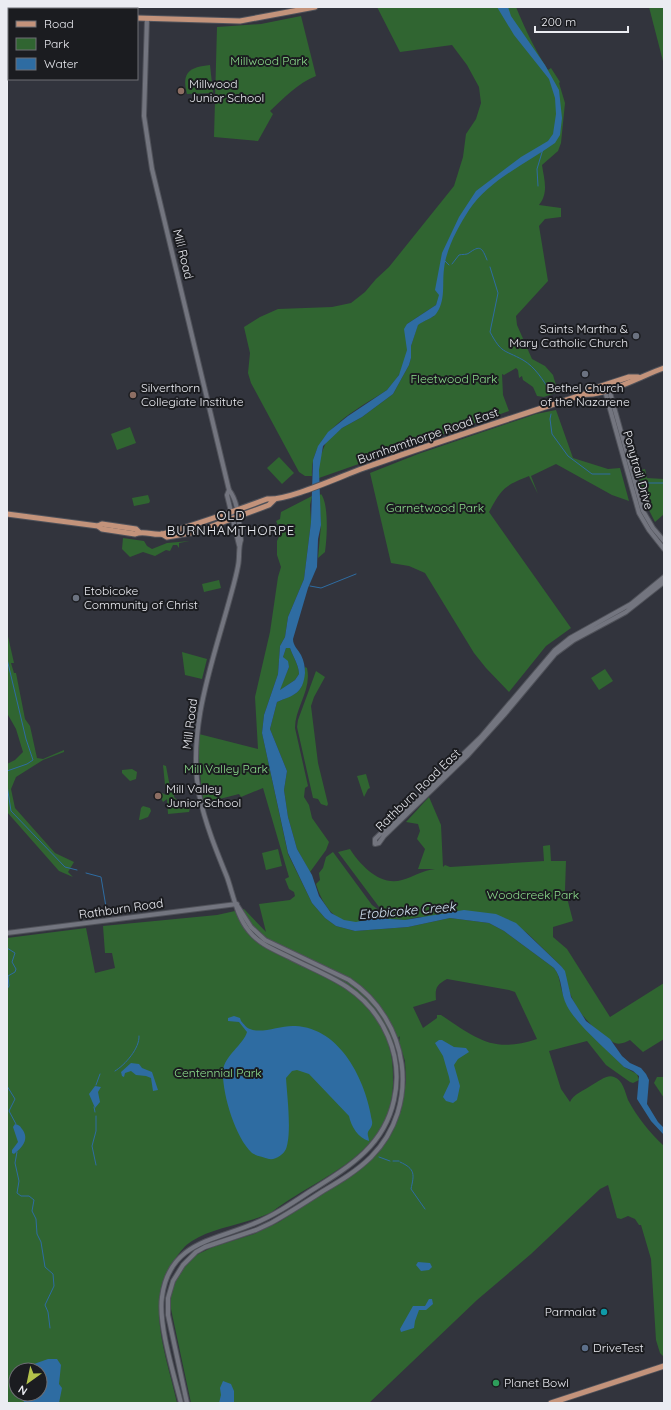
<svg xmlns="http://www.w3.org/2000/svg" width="671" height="1410" viewBox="0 0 671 1410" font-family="Quicksand,sans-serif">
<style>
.green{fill:#306531;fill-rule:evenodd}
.water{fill:#2e6ca2;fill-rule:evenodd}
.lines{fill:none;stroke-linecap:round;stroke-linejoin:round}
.stream{stroke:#2e6ca2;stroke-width:1}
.minor-casing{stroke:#50525a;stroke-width:6}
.major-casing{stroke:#50525a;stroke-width:7}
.minor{stroke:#73757f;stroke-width:4}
.major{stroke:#c3937b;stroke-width:5}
.education-dot{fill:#8d6e63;stroke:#1b1c20;stroke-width:1.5}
.worship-dot{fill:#6b7280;stroke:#1b1c20;stroke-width:1.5}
.culture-dot{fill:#0f9aa8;stroke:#1b1c20;stroke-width:1.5}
.service-dot{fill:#5c6f8a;stroke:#1b1c20;stroke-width:1.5}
.leisure-dot{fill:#2e9e5b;stroke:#1b1c20;stroke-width:1.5}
.labels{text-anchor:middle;stroke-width:4;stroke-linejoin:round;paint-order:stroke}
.park-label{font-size:12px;fill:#8ede8d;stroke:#1b1c20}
.poi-label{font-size:12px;fill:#ebecf2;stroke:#1b1c20;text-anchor:start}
.street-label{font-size:12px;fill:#ebecf2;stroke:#1b1c20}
.neighbourhood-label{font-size:13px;letter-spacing:1px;fill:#ebecf2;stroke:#1b1c20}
.water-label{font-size:13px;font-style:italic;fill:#d0e0f0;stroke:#1b1c20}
</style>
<rect width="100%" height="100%" fill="#32343d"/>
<g class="green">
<path d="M377 7H516C525 29 535 50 548 70L551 68 560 82 559 83 565 103 561 143 558 151 542 165C544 179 549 193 539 205L561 208V217L545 219 539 226 548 281 516 316 517 325 532 359 545 366 553 375 558 392 544 397 537 396 533 387 523 380 522 376 519 378 518 370 516 368 504 375 502 374 503 395 509 411 319 478V460L326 442 342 428 362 417 393 394 409 365 411 358V346L418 324 434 316 438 299 436 305 407 324C406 334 408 341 407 350 407 366 397 379 387 390 356 410 309 433 312 476H305L299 472 251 383 248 373 250 353 244 327 260 317 278 309 332 307 351 303 365 292 376 279 389 267 454 186 463 157 466 134 476 119 481 103 479 87 467 65 452 45 400 52Z"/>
<path d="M649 7H664V65Z"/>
<path d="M301 16 316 76C298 83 284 98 270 111L273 114 258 141 214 137 217 27 261 24Z"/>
<path d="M210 65 213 93 187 94C181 72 190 67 210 65Z"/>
<path d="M556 410 573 458 608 469 620 468 629 501 612 495 556 464 531 476 538 494 529 476C504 486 502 488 489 512L571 628 546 646 509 692 486 668 474 653 425 573 409 566 391 563 370 473 418 454 536 414Z"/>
<path d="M130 427 136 443 117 450 111 434Z"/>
<path d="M279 457 294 473 282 484 267 468Z"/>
<path d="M645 469 647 478 664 479V514L655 522 644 500 637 471Z"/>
<path d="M321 494C329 504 327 539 325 552L318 558 321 525 319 496Z"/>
<path d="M148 495 150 501 149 503 134 506 132 498Z"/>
<path d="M312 496 310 505 311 522 304 579 288 617 285 637 280 646 278 674 264 715 262 733 288 854 312 903 325 918 336 926 355 931 408 927 450 918 489 923 504 931 554 968C560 975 559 982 562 991 564 1000 569 1007 573 1014L624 1067 637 1074 639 1080 633 1083 630 1082 606 1065 587 1041 549 1051 561 1089 570 1102C573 1094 585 1090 592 1085 598 1082 607 1074 614 1077 623 1080 625 1092 628 1100 637 1117 650 1133 664 1146V1357L660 1353 656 1340 651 1259 641 1225H639L635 1219 628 1216 621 1219 617 1218 608 1185 600 1189 531 1254 477 1300 369 1403H191L171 1309V1296L178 1273 194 1256 213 1247 254 1234 279 1222 347 1178 378 1153 395 1126 401 1110 406 1081 405 1061 399 1042 400 1036 389 1047C393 1058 393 1071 393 1083 392 1156 320 1175 272 1212 248 1224 213 1227 192 1241 185 1245 180 1252 175 1259 143 1300 167 1357 177 1403H7V938L86 928 95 973 115 968 112 953H105L103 926 217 915 244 909 266 932 259 904 290 900 295 896 294 892 289 889 285 879 289 877 263 788 241 797 239 794 204 803C200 780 198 758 199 734L258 749 255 697 270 632 278 577 281 567 277 555V541L279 537 276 529 279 528 276 521 280 519 281 512ZM447 979 509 990 515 992 537 1039C493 1054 476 1038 441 1015H437V1018L423 1028 413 1007 436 1000C435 988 436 985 447 979ZM16 1370H40V1394H16Z"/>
<path d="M123 538 144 541 147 546 152 549 167 543 190 541 179 543V548L177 545H173L170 551 166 550 155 556 143 552 130 557 122 549Z"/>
<path d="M219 580 221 588 204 592 202 584Z"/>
<path d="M7 632 14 663H11L14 673H16L25 719 30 726 37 758 43 759 64 750V752L43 760 16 777 11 789 15 808 55 853 74 862 68 872 73 877 59 871 7 812V764L15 760 23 752 16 729 7 713Z"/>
<path d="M286 648H290C293 657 299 665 299 674L295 680 279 691 289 667 283 657Z"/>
<path d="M182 652 207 659 202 679 185 675Z"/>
<path d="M305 667 307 668C312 690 295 707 295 728L308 786 305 788 304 797 309 805 312 818 329 842 326 850 310 872 297 849 288 817 284 790 287 771 270 729 277 702C300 692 303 693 305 667Z"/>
<path d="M605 669 613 681 599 690 591 678Z"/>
<path d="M316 671 325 677 314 697 311 706 318 763 328 804 327 806 321 804 318 799 313 798 297 727 298 720Z"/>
<path d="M163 765 166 766 170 787 174 792V797L178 801 179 806 183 808H190L189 812 168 814 167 799 163 802 160 796 162 793 166 795Z"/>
<path d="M132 769 137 772 136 779 130 781 122 773V770Z"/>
<path d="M366 774 370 788 368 789 364 797 357 776Z"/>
<path d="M429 797 441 825 443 867 445 865 450 867 544 861 543 846 550 845 551 861H566L565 890 573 921 553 927V937L567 949 610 1017 664 983V1039L643 1052 630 1040C626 1042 620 1045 615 1043 600 1037 578 1013 572 998 567 988 567 976 561 966L527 933 505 918 419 917 405 920 388 919 338 852 350 849C360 865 381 887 402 880 413 877 423 870 435 869H418L425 849 417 839 420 831 418 824 406 822Z"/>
<path d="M143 806 150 808 151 811 148 817 140 820H139L141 808Z"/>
<path d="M278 849 282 866 266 870 262 853Z"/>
<path d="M333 852 372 905 380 911 378 918C371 918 366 922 359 922 335 925 322 904 316 884L320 880 319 873 323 868 326 857Z"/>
<path d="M657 1077H663L664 1098 654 1083Z"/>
</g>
<g class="water">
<path d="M497 7H508L511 16 545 65 559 90 562 118 560 135 555 143C526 164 490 179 469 210 458 227 446 249 444 269 442 284 446 301 436 314 433 318 423 321 418 325L411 346V358L409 365 393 394 362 417 342 428 323 446 319 470 321 525 318 539 317 567 308 588 293 639C293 646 298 649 301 655 304 661 305 667 305 673 303 694 294 695 277 702L270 729 287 771 284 790 288 817 297 849 312 875 319 896 331 913 344 920 356 922 375 918 405 920 464 910 496 914 516 923 561 966 565 971 571 997 586 1021 610 1039 622 1056 630 1063 641 1068 646 1074 649 1080 647 1104 658 1122 664 1128V1135L651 1121 637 1099 639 1076 633 1071 624 1067C607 1050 578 1026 567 1006 560 993 563 979 554 968L504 931 489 923 450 918 408 927 355 931 336 926 325 918 312 903 288 853 262 733 264 715 278 674 280 646 285 637 288 617 304 579 311 522 313 460 318 446 328 432 348 416 387 390 399 375 407 350 404 329 407 324 436 305 439 295 435 290 442 253 459 217 476 191 521 157 548 141 553 134 556 114 555 98 549 79 514 35ZM286 648H290C293 657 299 665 299 674L295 680 280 690 289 667 288 661 283 657Z"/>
<path d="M234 1016 240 1018 241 1021C244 1024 246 1028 250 1029 262 1034 281 1025 295 1026 341 1028 366 1081 372 1121 373 1126 370 1128 368 1132 367 1135 369 1138 369 1141 358 1138 351 1126 349 1116L309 1074 297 1070 292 1071 286 1078C287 1095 292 1133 286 1149 283 1155 276 1160 269 1159 264 1157 256 1156 252 1153 235 1137 222 1093 223 1071 224 1056 244 1044 247 1032L239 1022 228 1021V1018Z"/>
<path d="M439 1040H442L454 1047 466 1048 469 1052 458 1059 454 1065 460 1086 457 1100 453 1103 446 1101 443 1097 450 1082 449 1077 443 1056 435 1043Z"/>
<path d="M131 1063 139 1064 142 1068 152 1072 158 1090 153 1091 151 1078 146 1076 136 1075 131 1071 125 1073 124 1077 122 1076 121 1072Z"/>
<path d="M95 1086 101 1087 98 1092 100 1102 95 1108 89 1094Z"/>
<path d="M15 1124C19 1125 20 1126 22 1129 30 1139 22 1148 14 1154L12 1153V1150L18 1142 13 1127Z"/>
<path d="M418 1262 430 1263 432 1267 429 1270 421 1271 416 1265Z"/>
<path d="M429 1299H432L433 1304 426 1310H419L415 1321 414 1328 401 1332 400 1329 413 1306H425Z"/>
<path d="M48 1359H57L61 1365 59 1384 62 1388 59 1403H23L28 1394H40V1370H31L34 1364Z"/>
<path d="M223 1381 231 1384 234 1391V1403H219L221 1395 220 1388Z"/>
</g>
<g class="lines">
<g class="stream">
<path d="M538 186 537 169 543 149"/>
<path d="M445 261 449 265"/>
<path d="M452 264 459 255C462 254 467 255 469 253 480 245 482 247 487 260"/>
<path d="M490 267 498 293 490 332C502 354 503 349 523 360 535 367 543 380 550 391"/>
<path d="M551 414 550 419 552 434 568 456 592 474H610"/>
<path d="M643 483H664"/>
<path d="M310 586 321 588 356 574"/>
<path d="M7 659 26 739 33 760 27 764 7 771"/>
<path d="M7 785 11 811 65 867 77 870"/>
<path d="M86 873 101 877 106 907"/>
<path d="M7 948 15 953 12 962 16 969 15 972 8 976 9 986 7 989"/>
<path d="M115 1071C125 1065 140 1048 139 1036"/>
<path d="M96 1085 100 1074"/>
<path d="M7 1086 15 1099 9 1111 16 1124"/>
<path d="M94 1107 95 1112"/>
<path d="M17 1152 15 1163 19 1181 17 1193 21 1196H29L34 1200 32 1211 36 1219 37 1234 41 1242 45 1267 53 1274 54 1286 45 1305 48 1312 50 1328"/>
<path d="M379 1157 390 1161"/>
<path d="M393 1161H399"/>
<path d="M400 1162C416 1169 414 1175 411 1189L425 1209"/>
<path d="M96 1165 92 1146 96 1131V1116"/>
</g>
<defs>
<g id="minor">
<path d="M147 19 144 116 152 169 229 490C239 502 239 525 241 540 238 548 240 557 238 566 236 577 233 587 230 598 213 661 187 728 199 794 205 823 216 850 227 877 233 894 237 917 249 931 259 944 275 950 289 957 308 967 329 975 347 987 384 1012 404 1056 394 1100 384 1147 347 1168 309 1192 291 1204 273 1216 253 1224 212 1241 169 1243 162 1297 158 1324 174 1375 181 1403"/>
<path d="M609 389 643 511 653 528 664 541"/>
<path d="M605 391 639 513 649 530 664 549"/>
<path d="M229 490 227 495 239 545"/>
<path d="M664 577 631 604 570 638 555 650 481 737 375 839V844L379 843 384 836 468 755 504 715 555 654 574 640 626 612 664 582"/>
<path d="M7 933 237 904"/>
<path d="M187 1403 168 1315V1298L173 1281 183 1265 196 1252 205 1247 256 1230 271 1223C289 1213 306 1202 323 1191 340 1181 357 1171 371 1157 422 1105 409 1020 349 980L265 940 251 927 237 905"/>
</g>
<g id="major">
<path d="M18 7 28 9"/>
<path d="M137 18 240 21 315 7"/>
<path d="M585 394 589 390 629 377H638"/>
<path d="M7 514 98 526 102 529 135 534C144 530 154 536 163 534 198 524 232 512 267 499 288 501 341 476 364 468 437 442 511 418 585 394 606 396 643 375 664 368"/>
<path d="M98 526 102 524 136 529 139 532"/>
<path d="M162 534 167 537 196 532 269 505 274 500"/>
<path d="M551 1403 664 1366"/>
</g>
</defs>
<use href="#minor" class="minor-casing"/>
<use href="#major" class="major-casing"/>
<use href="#minor" class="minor"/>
<use href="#major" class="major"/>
</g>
<g class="education-dot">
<circle cx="181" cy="91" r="4"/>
<circle cx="133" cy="395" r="4"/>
<circle cx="158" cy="796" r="4"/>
</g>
<g class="worship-dot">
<circle cx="636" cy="336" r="4"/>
<circle cx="585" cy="374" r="4"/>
<circle cx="76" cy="598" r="4"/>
</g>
<circle class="culture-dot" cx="604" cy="1312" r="4"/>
<circle class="service-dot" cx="585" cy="1348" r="4"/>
<circle class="leisure-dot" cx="496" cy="1383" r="4"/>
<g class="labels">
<g class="park-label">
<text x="269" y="65">Millwood Park</text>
<text x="454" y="383">Fleetwood Park</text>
<text x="435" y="512">Garnetwood Park</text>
<text x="226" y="773">Mill Valley Park</text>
<text x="533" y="899">Woodcreek Park</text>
<text x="218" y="1077">Centennial Park</text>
</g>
<g class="poi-label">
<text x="189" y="88">Millwood<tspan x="189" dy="14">Junior School</tspan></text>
<text x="628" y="333" text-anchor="end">Saints Martha &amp;<tspan x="628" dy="14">Mary Catholic Church</tspan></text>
<text x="141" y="392">Silverthorn<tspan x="141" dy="14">Collegiate Institute</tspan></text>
<text x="585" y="392" text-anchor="middle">Bethel Church<tspan x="585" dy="14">of the Nazarene</tspan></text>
<text x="84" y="595">Etobicoke<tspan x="84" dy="14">Community of Christ</tspan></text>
<text x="166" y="793">Mill Valley<tspan x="166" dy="14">Junior School</tspan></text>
<text x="596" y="1316" text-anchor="end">Parmalat</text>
<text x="593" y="1352">DriveTest</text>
<text x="504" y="1387">Planet Bowl</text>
</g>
<g class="street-label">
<text transform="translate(183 254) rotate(76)" y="4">Mill Road</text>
<text transform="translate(428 436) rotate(-19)" y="4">Burnhamthorpe Road East</text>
<text transform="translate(638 470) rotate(74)" y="4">Ponytrail Drive</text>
<text transform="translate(190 724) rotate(-83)" y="4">Mill Road</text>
<text transform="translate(418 790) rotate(-44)" y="4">Rathburn Road East</text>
<text transform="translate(121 909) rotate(-8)" y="4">Rathburn Road</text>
</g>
<g class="neighbourhood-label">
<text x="231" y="520">OLD<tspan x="231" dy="15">BURNHAMTHORPE</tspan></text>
</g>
<g class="water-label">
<text transform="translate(407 910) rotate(-5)" y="5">Etobicoke Creek</text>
</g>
</g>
<rect width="671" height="1410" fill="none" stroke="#ebecf2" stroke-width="16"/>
<rect x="8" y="8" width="130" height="72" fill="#1b1c20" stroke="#6e6f74"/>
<rect x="16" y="21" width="20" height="6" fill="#c3937b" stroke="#6e6f74"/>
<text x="44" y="28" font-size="12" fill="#ebecf2">Road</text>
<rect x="16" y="38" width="20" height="12" fill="#306531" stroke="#6e6f74"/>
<text x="44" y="48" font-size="12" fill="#ebecf2">Park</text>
<rect x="16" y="58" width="20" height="12" fill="#2e6ca2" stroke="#6e6f74"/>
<text x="44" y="68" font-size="12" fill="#ebecf2">Water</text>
<g transform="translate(28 1382) rotate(213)"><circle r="19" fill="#1b1c20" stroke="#6e6f74"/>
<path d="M0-3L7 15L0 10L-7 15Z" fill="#b3c24b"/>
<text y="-6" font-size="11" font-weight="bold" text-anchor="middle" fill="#ebecf2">N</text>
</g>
<path d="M535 26v6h93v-6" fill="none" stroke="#ebecf2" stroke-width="2"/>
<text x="541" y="26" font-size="12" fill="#ebecf2" stroke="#1b1c20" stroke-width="3" paint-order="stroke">200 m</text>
</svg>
